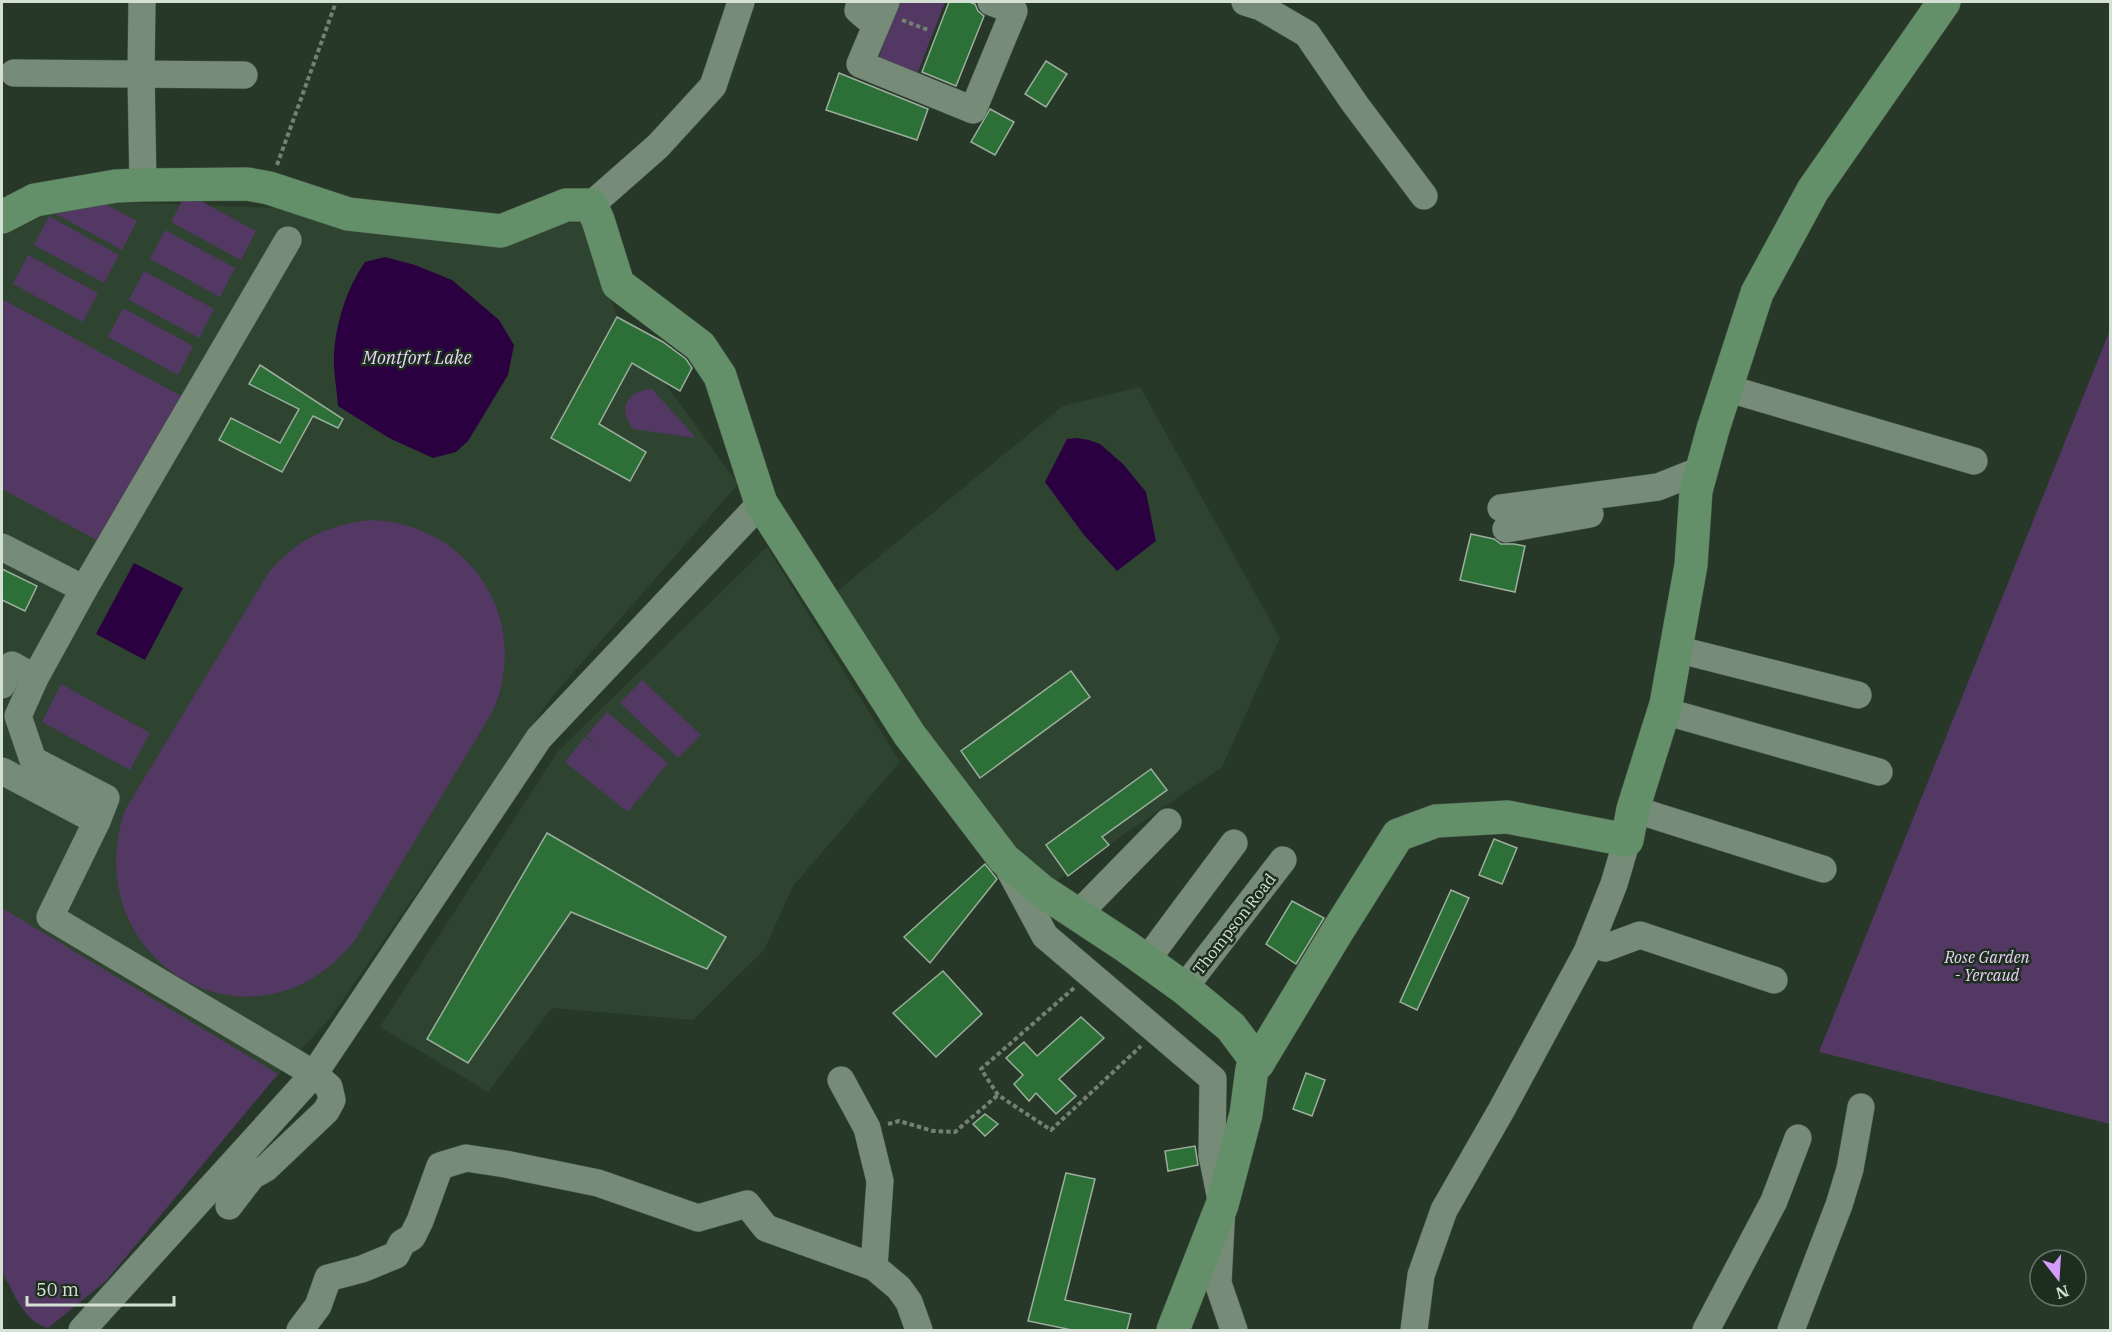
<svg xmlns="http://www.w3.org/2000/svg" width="2112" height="1332" viewBox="0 0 2112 1332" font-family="'IBM Plex Serif',serif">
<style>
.built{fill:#2e4430}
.green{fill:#523863}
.water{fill:#2b0040}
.building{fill:#2c7037;stroke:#9baf9c;stroke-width:1.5}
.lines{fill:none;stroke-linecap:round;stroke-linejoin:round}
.minor-casing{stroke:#465548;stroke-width:28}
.major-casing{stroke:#465548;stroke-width:34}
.path{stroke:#728173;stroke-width:4;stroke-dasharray:4.5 3;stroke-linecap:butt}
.minor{stroke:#778b79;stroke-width:27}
.major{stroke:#649069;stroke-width:33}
.labels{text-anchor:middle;stroke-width:5;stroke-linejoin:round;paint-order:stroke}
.street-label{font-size:16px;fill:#d5e0d5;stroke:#1d2e1f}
.park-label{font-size:16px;font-style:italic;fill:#ead4fa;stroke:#1d2e1f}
.water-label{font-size:18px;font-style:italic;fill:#ead4fa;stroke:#1d2e1f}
</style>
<rect width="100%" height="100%" fill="#273828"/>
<g class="built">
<path d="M43 202H118L276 208 423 235 561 222 586 223 617 317 738 484 551 698 331 1017 48 1328 2 1277V226Z"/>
<path d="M1140 387 1280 638 1222 767 1042 891 824 602 1063 406Z"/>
<path d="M767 547 900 762 793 886 764 950 693 1020 552 1008 488 1092 380 1027 558 751Z"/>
</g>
<g class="green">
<path d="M899 2H945L917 74 878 60Z"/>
<path d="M67 183 137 221 122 250 52 212Z"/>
<path d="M186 193 256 231 241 260 171 222Z"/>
<path d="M49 216 119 255 104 283 34 245Z"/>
<path d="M165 230 235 268 220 297 150 259Z"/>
<path d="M28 255 98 293 83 322 13 284Z"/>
<path d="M144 271 214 309 199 338 129 300Z"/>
<path d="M2 299 181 396 104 544 2 489Z"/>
<path d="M123 308 193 346 178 375 108 337Z"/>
<path d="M2110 330V1124L1819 1052Z"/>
<path d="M652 389 696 438 633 429C617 409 627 390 652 389Z"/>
<path d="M371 520C470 524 532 619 493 711L355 940C255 1067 74 961 125 810L269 572C296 540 329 524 371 520Z"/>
<path d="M642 680 701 735 678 758 620 703Z"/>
<path d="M61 684 150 733 130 770 42 722Z"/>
<path d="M607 712 668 763 628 812 565 762 585 737 602 750 586 736Z"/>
<path d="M2 908 278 1074 106 1281 48 1328C23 1321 13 1292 2 1270Z"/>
</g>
<g class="water">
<path d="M385 257 415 265 452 280 499 320 514 345 508 375 468 441 456 452 433 458 389 438 338 406C337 389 333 371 334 354 336 322 347 288 365 262Z"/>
<path d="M1077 438 1089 440 1100 444 1123 464 1146 492 1156 541 1117 571 1084 535 1045 482 1067 439Z"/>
<path d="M134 563 183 588 145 660 96 634Z"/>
</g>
<g class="building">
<path d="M949 2H969L975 4 978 11 984 16 956 86 922 72Z"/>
<path d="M1046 61 1067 74 1046 107 1025 94Z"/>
<path d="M839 73 928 109 917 140 826 110Z"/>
<path d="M990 109 1014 122 995 155 971 142Z"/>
<path d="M617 317 663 342 686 359 692 368 680 391 632 363 599 424 646 452 630 481 551 438Z"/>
<path d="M260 365 343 419 338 428 313 416 282 472 219 440 231 418 280 443 299 409 249 384Z"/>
<path d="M1471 534 1494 539 1501 544H1514L1525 546 1515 592 1460 580Z"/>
<path d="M2 569 37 586 25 611 2 600Z"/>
<path d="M1071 671 1090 697 980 778 961 751Z"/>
<path d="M1151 769 1167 790 1102 837 1109 845 1068 876 1046 845Z"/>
<path d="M547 833 726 937 707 969 571 912 468 1063 427 1039Z"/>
<path d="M1494 839 1517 848 1502 884 1479 875Z"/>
<path d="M985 864 997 879 930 963 904 937Z"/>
<path d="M1451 890 1469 898 1417 1010 1400 1002Z"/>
<path d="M1292 901 1324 918 1296 964 1266 944Z"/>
<path d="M943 971 982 1014 936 1057 893 1013Z"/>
<path d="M1081 1017 1104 1038 1059 1079 1076 1096 1056 1114 1036 1093 1029 1101 1014 1084 1023 1075 1006 1058 1024 1042 1037 1056Z"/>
<path d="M1306 1073 1325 1080 1312 1116 1293 1109Z"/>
<path d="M985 1114 998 1124 985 1136 973 1124Z"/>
<path d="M1195 1146 1198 1165 1168 1171 1165 1151Z"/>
<path d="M1066 1173 1095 1179 1065 1300 1131 1314 1127 1330H1072L1028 1321Z"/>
</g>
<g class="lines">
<defs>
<g id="minor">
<path d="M142 2 141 74 143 185"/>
<path d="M860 2 858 10 866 17 872 15 876 11 874 2"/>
<path d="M886 2 860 64 973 110 1014 11 991 2"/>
<path d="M1245 2 1261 7 1307 34 1355 104 1424 196"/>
<path d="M14 73 244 75"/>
<path d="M591 205 658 146 713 86 741 2"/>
<path d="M1726 388 1974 461"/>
<path d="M1501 508 1658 487 1703 469"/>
<path d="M1506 529 1590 514"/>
<path d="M2 547 84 589 35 678 18 716 33 760 106 798 97 821"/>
<path d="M84 589 288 240"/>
<path d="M1676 649 1858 695"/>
<path d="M2 685 12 665 35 678"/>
<path d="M1664 711 1879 772"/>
<path d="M2 771 97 821 50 917 314 1074 329 1087 332 1100 326 1111 266 1168 252 1176 229 1206"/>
<path d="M1633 809 1823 869"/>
<path d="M1008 867 1045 936 1213 1079 1212 1155 1222 1205 1218 1283 1234 1330"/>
<path d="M1078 914 1168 822"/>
<path d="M1591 942 1605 948 1640 935 1774 980"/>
<path d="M1146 961 1234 843"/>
<path d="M1184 988 1283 860"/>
<path d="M841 1080 867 1128 880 1181 874 1267"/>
<path d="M82 1330 314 1074 539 738 761 503"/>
<path d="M300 1330 318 1306 328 1278 362 1269 396 1255 402 1243 412 1237 420 1221 440 1166 466 1158 505 1164 598 1183 698 1218 747 1204 766 1228 874 1267 899 1288 909 1302 919 1330"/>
<path d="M1414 1330 1421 1275 1444 1210 1502 1109 1587 952 1614 884 1627 840"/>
<path d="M1706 1330 1774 1201 1798 1138"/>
<path d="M1791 1330 1839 1205 1850 1169 1861 1107"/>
</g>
<g id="major">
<path d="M2 217 35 200 116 186 143 185 247 184 269 188 348 214 501 231 566 205H591L598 220 618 284 700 346 720 376 761 503 909 734 1004 859 1042 891 1127 947 1184 988 1231 1027 1258 1063"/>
<path d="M1173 1330 1222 1205 1246 1114 1252 1069 1258 1063 1337 932 1398 835 1436 821 1507 817 1627 840 1633 809 1666 704 1691 565 1696 491 1713 429 1757 293 1813 190 1944 2"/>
</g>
</defs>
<use href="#minor" class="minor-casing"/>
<use href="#major" class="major-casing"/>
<g class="path">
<path d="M902 20 928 30"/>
<path d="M277 165 336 2"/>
<path d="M1074 988 981 1069 998 1095 1051 1130 1141 1046"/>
<path d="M888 1124 899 1121 933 1131 955 1132 998 1095"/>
</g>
<use href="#minor" class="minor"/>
<use href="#major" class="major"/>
</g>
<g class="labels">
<g class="street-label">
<text transform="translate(1234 924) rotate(-52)" y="6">Thompson Road</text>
</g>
<g class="park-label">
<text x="1987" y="963">Rose Garden<tspan x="1987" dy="18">- Yercaud</tspan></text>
</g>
<g class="water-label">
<text x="417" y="364">Montfort Lake</text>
</g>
</g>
<rect width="2112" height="1332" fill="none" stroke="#d5e0d5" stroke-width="6"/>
<g transform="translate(2058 1278) rotate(163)"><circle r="28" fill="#1d2e1f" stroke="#677568" stroke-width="1.5"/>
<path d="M0-4.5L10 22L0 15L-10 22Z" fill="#d59cfb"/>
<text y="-9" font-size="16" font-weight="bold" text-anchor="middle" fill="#d5e0d5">N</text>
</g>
<path d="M27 1296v9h147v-9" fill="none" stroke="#d5e0d5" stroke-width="3"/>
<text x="36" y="1296" font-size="18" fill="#d5e0d5" stroke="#1d2e1f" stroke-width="4.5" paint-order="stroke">50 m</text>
</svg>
